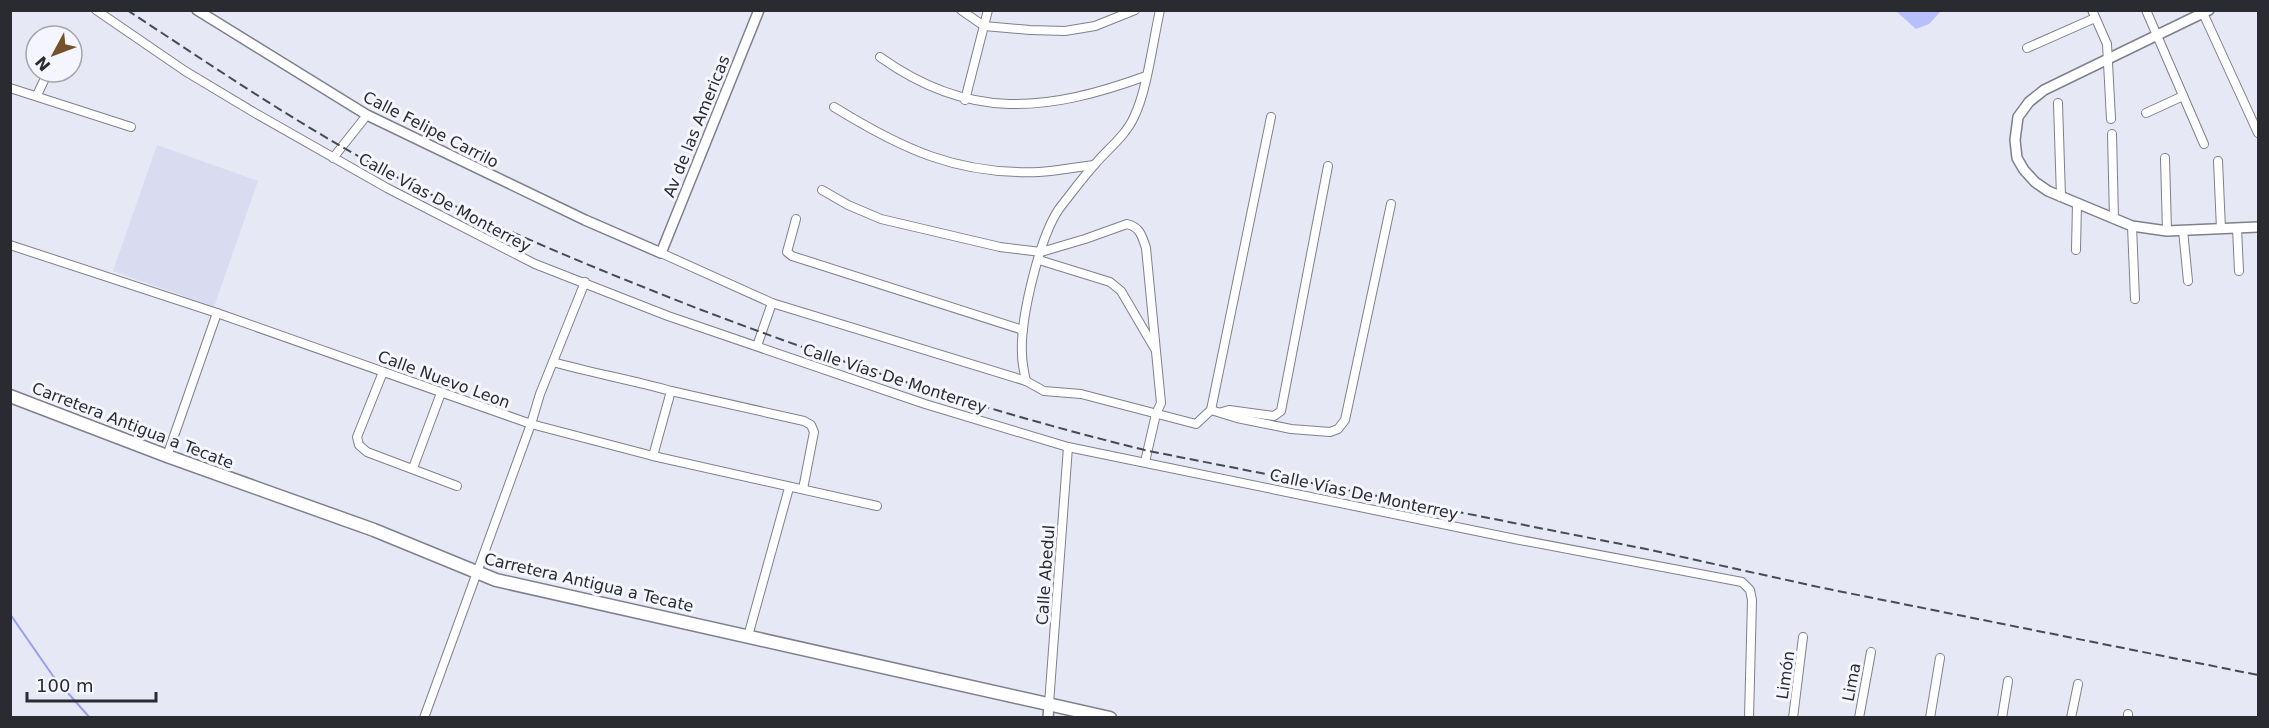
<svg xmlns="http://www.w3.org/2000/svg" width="2269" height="728" viewBox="0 0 2269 728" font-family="'DejaVu Sans',sans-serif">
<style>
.built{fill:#d9dcf1}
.green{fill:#b7bffc}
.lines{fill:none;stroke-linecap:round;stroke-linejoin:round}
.stream{stroke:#979eed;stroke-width:2}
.minor-casing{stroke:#7e808d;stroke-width:10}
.tertiary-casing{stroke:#7e808d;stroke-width:12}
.primary-casing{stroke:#7e808d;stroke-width:15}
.minor{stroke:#fff;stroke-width:8}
.tertiary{stroke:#fff;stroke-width:9}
.primary{stroke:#fff;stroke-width:12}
.rail{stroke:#494a51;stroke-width:2;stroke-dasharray:9 4.5;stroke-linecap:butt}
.labels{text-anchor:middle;stroke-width:6;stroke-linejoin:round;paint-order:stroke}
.street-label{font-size:16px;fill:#2a2b31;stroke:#f4f5fe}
</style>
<rect width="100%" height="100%" fill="#e6e8f6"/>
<path class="built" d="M157 145 258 181 214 307 113 271Z"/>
<path class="green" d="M1896 11H1941L1929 24 1916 29Z"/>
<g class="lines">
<path class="stream" d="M10 614 53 676 90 718"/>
<defs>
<g id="minor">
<path d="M96 10 185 71 255 113 387 188 535 264 668 316 925 404 1068 447 1515 539 1742 582 1750 590 1752 600 1749 718"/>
<path d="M961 10 984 26 1030 30 1065 31 1095 26 1135 10"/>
<path d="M2092 10 2107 44 2111 119"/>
<path d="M2146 10 2204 144"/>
<path d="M2203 13 2258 133"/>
<path d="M2027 48 2095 18"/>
<path d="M880 57C969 121 1047 112 1146 76"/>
<path d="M10 88 131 127"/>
<path d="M37 95 48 72"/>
<path d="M965 100 988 10"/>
<path d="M2058 103 2061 197"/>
<path d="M834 107C902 149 957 175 1039 172 1057 171 1076 167 1094 165"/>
<path d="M2146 113 2183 96"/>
<path d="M2112 134 2114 219"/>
<path d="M333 158 367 115"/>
<path d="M2165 158 2167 231"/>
<path d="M2218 161 2221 229"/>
<path d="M822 190 848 205 881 219 1000 247 1041 252 1085 239 1127 224C1140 227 1142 236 1146 248L1161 403 1156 414 1145 462"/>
<path d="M796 219 787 252 792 256 1023 330"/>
<path d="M2132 226 2135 299"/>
<path d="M2237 228 2239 271"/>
<path d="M2183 230 2188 281"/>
<path d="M10 245 217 313 531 424 653 456 877 506"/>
<path d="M2076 250 2077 203"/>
<path d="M661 253 772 303 1026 381 1044 391 1081 394 1196 424 1211 410 1237 418 1291 429 1330 432 1338 429 1345 420 1391 204"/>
<path d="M1039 260 1110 282 1121 291 1155 349"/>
<path d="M757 346 772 303"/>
<path d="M553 362C592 373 632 380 671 391L653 456"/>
<path d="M383 372 357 437 359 445 367 452 457 486"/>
<path d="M1026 381C1024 372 1022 363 1022 354 1020 320 1040 232 1062 205 1073 191 1084 176 1096 163 1109 148 1126 135 1134 117 1147 91 1153 41 1160 10"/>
<path d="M671 391 804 421 811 425 814 432 803 489"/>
<path d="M1211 410 1271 117"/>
<path d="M1222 412 1229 410 1274 416 1281 411 1328 166"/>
<path d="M167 456 217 313"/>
<path d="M413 468 441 393"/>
<path d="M748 636 789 488"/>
<path d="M1049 704 1068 447"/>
<path d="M2128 714V718"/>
<path d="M424 718 531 424 540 394 585 282"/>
<path d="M1793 718 1803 637"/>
<path d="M1859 718 1871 652"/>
<path d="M1930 718 1940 658"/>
<path d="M2002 718 2008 681"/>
<path d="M2071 718 2078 684"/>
</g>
<g id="tertiary">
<path d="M197 10 367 115 585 220 661 253 759 10"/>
<path d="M2209 10 2044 90 2029 102 2018 117 2015 140 2017 158 2024 170 2035 182 2048 191 2132 226 2167 231 2258 227"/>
<path d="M1048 718 1049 704"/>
</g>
<path id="primary" d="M10 396 167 456 374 530 496 580 1110 718"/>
</defs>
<use href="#minor" class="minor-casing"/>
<use href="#tertiary" class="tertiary-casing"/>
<use href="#primary" class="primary-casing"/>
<use href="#minor" class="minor"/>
<use href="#tertiary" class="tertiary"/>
<use href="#primary" class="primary"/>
<path class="rail" d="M127 10C223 73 318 138 420 189 511 234 604 272 699 309 846 365 996 414 1149 451L1646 549 1823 588 2258 675"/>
</g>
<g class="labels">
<g class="street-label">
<text transform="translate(696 126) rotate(-68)" y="6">Av de las Americas</text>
<text transform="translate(431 129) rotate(27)" y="6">Calle Felipe Carrilo</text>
<text transform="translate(445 202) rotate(28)" y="6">Calle Vías De Monterrey</text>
<text transform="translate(895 378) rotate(18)" y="6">Calle Vías De Monterrey</text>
<text transform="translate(444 379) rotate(20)" y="6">Calle Nuevo Leon</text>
<text transform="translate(133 425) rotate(21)" y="6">Carretera Antigua a Tecate</text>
<text transform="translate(1364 494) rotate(12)" y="6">Calle Vías De Monterrey</text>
<text transform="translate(1045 575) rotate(-86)" y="6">Calle Abedul</text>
<text transform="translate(589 582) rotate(13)" y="6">Carretera Antigua a Tecate</text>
<text transform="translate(1785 675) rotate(-82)" y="6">Limón</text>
<text transform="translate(1851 682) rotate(-79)" y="6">Lima</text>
</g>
</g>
<rect width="2269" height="728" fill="none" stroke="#2a2b31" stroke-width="24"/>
<g transform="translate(54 54) rotate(229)"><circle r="28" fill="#f4f5fe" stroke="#a3a4ac" stroke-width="1.5"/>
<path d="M0-4.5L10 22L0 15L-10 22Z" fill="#74522a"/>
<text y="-9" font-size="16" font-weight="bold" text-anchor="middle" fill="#2a2b31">N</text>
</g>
<path d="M27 692v9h129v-9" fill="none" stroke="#2a2b31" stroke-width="3"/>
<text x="36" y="692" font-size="18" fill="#2a2b31" stroke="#f4f5fe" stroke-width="4.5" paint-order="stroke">100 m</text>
</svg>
